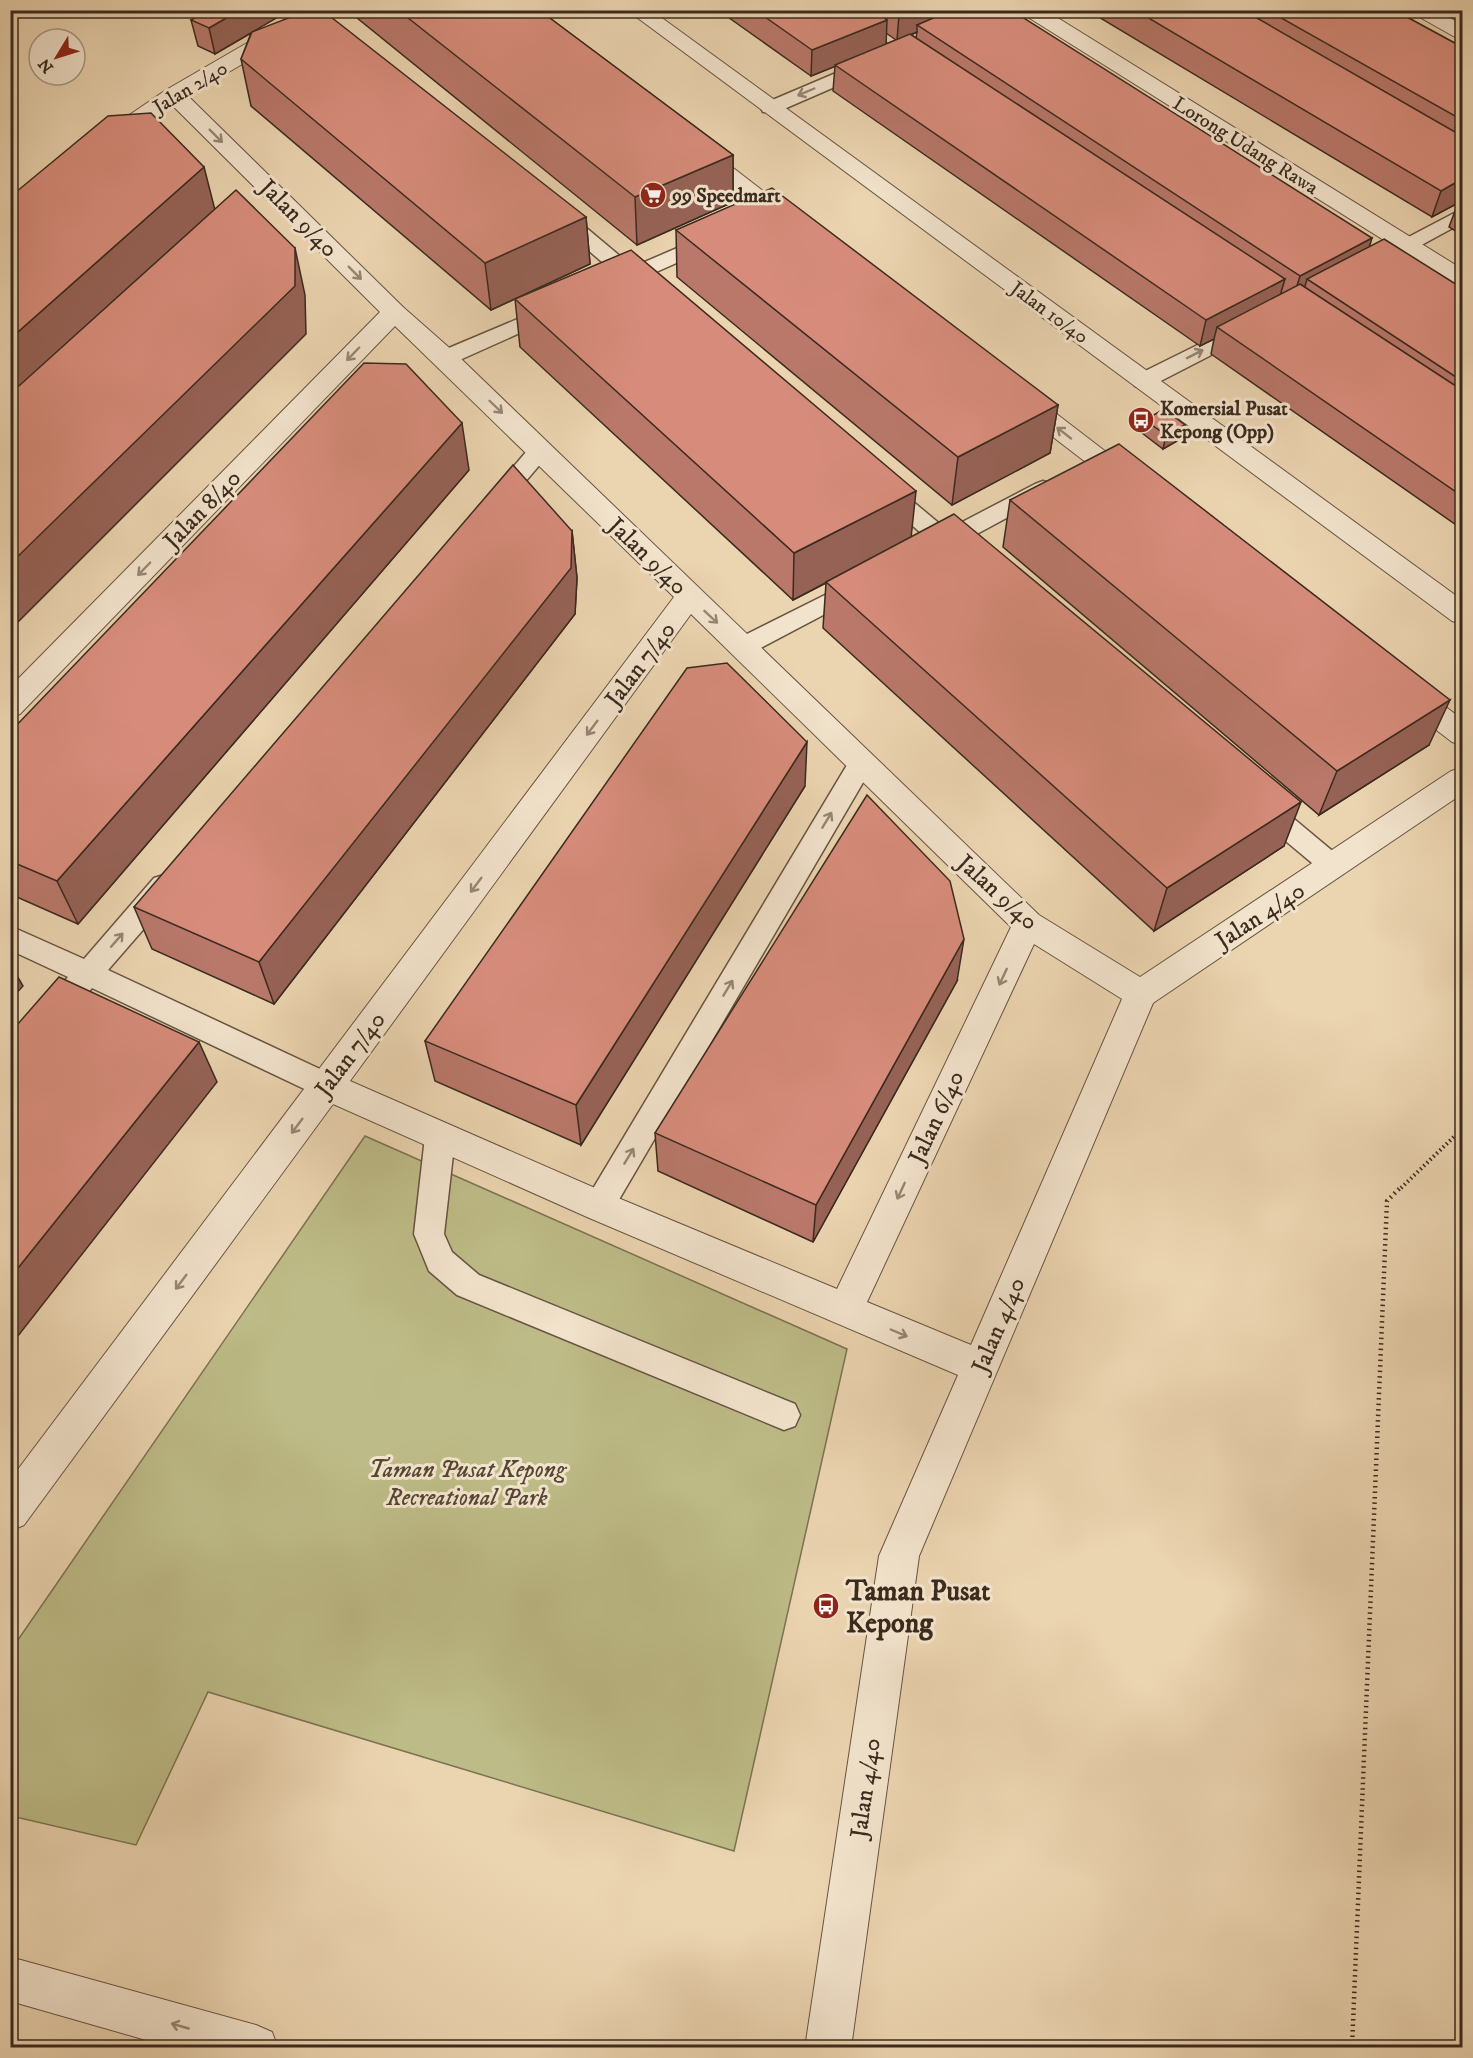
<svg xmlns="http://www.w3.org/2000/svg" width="1473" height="2058" viewBox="0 0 1473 2058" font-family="'IM FELL DW Pica',serif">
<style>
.green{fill:#bdbb87;stroke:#7c7252;stroke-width:1.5}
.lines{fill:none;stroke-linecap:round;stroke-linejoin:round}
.service-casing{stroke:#675442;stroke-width:3}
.minor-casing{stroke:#675442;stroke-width:2}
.path-far1{stroke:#3b2a1e;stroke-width:4;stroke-dasharray:1.5 3;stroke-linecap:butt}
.path{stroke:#3b2a1e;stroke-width:4.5;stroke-dasharray:1.5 4;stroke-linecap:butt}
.service{fill:#f2e3cc;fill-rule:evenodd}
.minor{fill:#f2e3cc;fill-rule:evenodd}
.wall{fill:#b9786a;stroke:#3b2a1e;stroke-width:1.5;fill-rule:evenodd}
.shaded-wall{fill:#966256;stroke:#3b2a1e;stroke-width:1.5}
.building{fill:#d78c7b;stroke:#3b2a1e;stroke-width:1.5}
.oneway{stroke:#968675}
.labels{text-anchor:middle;stroke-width:6;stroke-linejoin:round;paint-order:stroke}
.far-street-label{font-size:20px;fill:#3b2a1e;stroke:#f2e3cc}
.far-poi-label{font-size:20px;font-weight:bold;fill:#3b2a1e;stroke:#f2e3cc;text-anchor:start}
.street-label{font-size:24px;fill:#3b2a1e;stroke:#f2e3cc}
.park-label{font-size:24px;font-style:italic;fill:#554733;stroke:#f2e3cc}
.near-poi-label{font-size:28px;font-weight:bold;fill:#3b2a1e;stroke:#f2e3cc;text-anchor:start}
</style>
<rect width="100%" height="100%" fill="#ebd4b0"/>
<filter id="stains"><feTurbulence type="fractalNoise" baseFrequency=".00333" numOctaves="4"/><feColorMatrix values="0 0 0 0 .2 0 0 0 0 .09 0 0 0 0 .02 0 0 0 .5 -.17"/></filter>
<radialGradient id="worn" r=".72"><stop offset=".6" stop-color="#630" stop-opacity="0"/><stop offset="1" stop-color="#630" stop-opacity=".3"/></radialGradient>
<path class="green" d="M365 1136 847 1349 734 1851 208 1692 136 1845 11 1816V1650Z"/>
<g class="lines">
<defs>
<g id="service">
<path d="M869 59 876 61 878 65 876 69 777 112H763L761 108 763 104Z"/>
<path d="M558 208 565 210 633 267 705 236H719L722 240 719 244 645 277 649 283 646 287 639 289 628 285 617 288 610 286 607 282 617 275 551 218 548 214 551 210Z"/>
<path d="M1462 209V223L1390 262 1383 264 1376 262 1373 258 1376 254Z"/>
<path d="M553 304 560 305 564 310 560 315 453 363 445 365 437 363 434 358 437 353Z"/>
<path d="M1248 320 1256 322 1259 327 1256 332 1151 386 1143 388 1135 386 1132 381 1135 376Z"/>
<path d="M540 443 548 445 551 450 548 455 502 509 494 512 486 509 482 504 486 499 532 445Z"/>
<path d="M884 481 892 484 947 530 1035 484 1043 481 1051 484 1054 489 1051 494 962 542 970 552 966 558C956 561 951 559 943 552L936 554 928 552 924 546 929 540 876 494 873 489 876 484Z"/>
<path d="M857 579 865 581 869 587 865 593 751 653 742 656 733 653 730 647 733 641Z"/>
<path d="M862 752 871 755 875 762 610 1215 599 1219 588 1215 584 1206 588 1197 853 755Z"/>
<path d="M1260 795 1269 798 1342 859 1346 866 1342 873 1333 876 1324 873 1251 812 1247 805 1251 798Z"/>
<path d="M164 875 174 878 178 886 174 894 108 970 337 1077 342 1086 337 1095 327 1098 317 1095 92 988 20 1073 10 1076V1043L68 977 10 950V926L84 959 154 878Z"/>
<path d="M440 1124 450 1128 455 1137 444 1234 452 1252 479 1275 795 1404 800 1415 795 1426 784 1430 457 1295 429 1271 414 1234 425 1137 430 1128Z"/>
</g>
<g id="minor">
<path d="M304 10H330L327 14 188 96 403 307 454 352 1039 915 1140 977 1451 771 1462 768V794L1153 1003 919 1556 851 2048H805L879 1556 958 1375 587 1217 333 1104 24 1525 10 1531V1480L674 597 395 326 20 714 10 717V687L380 312 173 106 119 143 111 145 103 143 100 138 103 133 166 90ZM691 614 1011 927 837 1289 611 1195 350 1081ZM1034 944 1122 999 971 1345 867 1302Z"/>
<path d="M627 10H651L1462 600V624L1452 621Z"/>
<path d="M1020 10H1045L1462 269V286L1454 284 1023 14Z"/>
<path d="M1411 10H1437L1462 25V39L1455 37 1414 14Z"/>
<path d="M698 145 706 147 798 218 802 223 798 228 790 230 782 228 690 157 687 152 690 147Z"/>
<path d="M1019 390 1028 392 1140 478 1144 484 1140 490 1131 493 1122 490 1010 404 1006 398 1010 392Z"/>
<path d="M1406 681 1416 685 1462 719V745L1452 742 1396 699 1392 692 1396 685Z"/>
<path d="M10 1957 256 2025 272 2032 278 2048H174L10 2001Z"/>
</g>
</defs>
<use href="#service" class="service-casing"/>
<use href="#minor" class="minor-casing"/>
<path class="path-far1" d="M1401 1188 1462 1129"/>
<path class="path" d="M1352 2048 1387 1201 1402 1186"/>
<use href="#service" class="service"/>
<use href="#minor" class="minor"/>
</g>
<g class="wall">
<path d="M350 10H539L733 155V202L637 245 351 13Z"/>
<path d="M718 10H1011L1370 247 1462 288V529L1211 354 1214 339 1200 346 833 91 835 66 811 76ZM917 32 916 38 911 35ZM886 33 896 40 886 44Z"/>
<path d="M1087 10H1394L1462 47V235L1449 227 1458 203 1432 217Z"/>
<path d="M191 20 255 31 586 217 590 264 491 310 251 106 241 59 251 33 215 54 198 46Z"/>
<path d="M676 230 1058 405 1050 453 952 505 677 277Z"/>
<path d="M515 299 911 536 1284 846 1154 931 823 628 826 583 793 600 520 347Z"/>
<path d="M1145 420 1182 438 1163 449 1142 433Z"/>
<path d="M469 470 78 924 10 894V732Z"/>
<path d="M1010 500 1429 745 1319 815 1003 547Z"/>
<path d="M572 531 577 578 575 614 274 1004 152 949 134 907Z"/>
<path d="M805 786 581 1145 435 1081 425 1041Z"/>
<path d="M957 981 813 1242 658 1171 655 1133Z"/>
</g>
<g class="shaded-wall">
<path d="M240 10H290L215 54 209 28Z"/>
<path d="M909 10 968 11 917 25V32L897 40 899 15Z"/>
<path d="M887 20 886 46 811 76 812 50Z"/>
<path d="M733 155V202L637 245 635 197Z"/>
<path d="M204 167 216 214 10 403V339Z"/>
<path d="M1462 179V201H1459L1458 203 1432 217 1441 191Z"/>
<path d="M586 217 590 264 491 310 485 263Z"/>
<path d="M1372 238 1364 265 1307 279 1302 297 1292 302 1300 276Z"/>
<path d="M295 248 305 295 306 334 10 630V564Z"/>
<path d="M1285 279 1277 306 1217 327 1214 339 1200 346 1206 320Z"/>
<path d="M1058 405 1050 453 952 505 958 457Z"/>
<path d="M462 423 469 470 78 924 57 881Z"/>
<path d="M1185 425 1182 438 1163 449 1166 435Z"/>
<path d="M916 491 911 538 793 600 794 553Z"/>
<path d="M572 531 577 578 575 614 274 1004 259 962Z"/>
<path d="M1450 700 1429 745 1319 815 1337 771Z"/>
<path d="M807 742 805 786 581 1145 576 1105Z"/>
<path d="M1301 802 1284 846 1154 931 1167 888Z"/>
<path d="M964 939 957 981 813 1242 816 1205Z"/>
<path d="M10 964 23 986 10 1000Z"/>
<path d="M199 1042 217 1082 10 1346V1278Z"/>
</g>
<g class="building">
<path d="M208 10H240L209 28 191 20Z"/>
<path d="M309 10H322L586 217 485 263 241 59 252 32Z"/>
<path d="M398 10H539L733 155 635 197Z"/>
<path d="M755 10H873L887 20 812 50Z"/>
<path d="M893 10H909L899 15Z"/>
<path d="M952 10H1011L1372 238 1300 276 917 25Z"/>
<path d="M1135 10H1243L1462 136V179L1441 191Z"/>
<path d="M1267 10H1394L1462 47V120Z"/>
<path d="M910 34 1285 279 1206 320 835 65Z"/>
<path d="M151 113 204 167 10 339V197L108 116Z"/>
<path d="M772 188 1058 405 958 457 676 230Z"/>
<path d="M236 190 295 248V286L10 564V394Z"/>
<path d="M1384 239 1462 288V381L1307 279Z"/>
<path d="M631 250 916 491 794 553 515 299Z"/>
<path d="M1300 284 1462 390V496L1217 327Z"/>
<path d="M364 363 406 364 462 423 57 881 10 861V732Z"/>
<path d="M1164 409 1185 425 1166 435 1145 420Z"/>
<path d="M1119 444 1450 700 1337 771 1010 500Z"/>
<path d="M513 465 572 531 571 568 259 962 134 907Z"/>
<path d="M954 514 1301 802 1167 888 826 582Z"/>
<path d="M727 663 807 742 576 1105 425 1041 687 668Z"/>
<path d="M867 795 950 881 964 939 816 1205 655 1133Z"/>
<path d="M59 977 199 1042 10 1278V1033Z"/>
</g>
<defs><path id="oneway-shaft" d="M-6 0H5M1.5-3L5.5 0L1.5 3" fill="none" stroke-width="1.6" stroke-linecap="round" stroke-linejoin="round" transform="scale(1.5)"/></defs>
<g class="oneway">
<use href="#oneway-shaft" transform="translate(806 92) rotate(157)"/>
<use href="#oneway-shaft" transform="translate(216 136) rotate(45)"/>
<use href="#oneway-shaft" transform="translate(355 273) rotate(45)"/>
<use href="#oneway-shaft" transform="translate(353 354) rotate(134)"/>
<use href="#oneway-shaft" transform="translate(1195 354) rotate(-27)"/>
<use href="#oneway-shaft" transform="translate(496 407) rotate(44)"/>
<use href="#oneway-shaft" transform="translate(1064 433) rotate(-142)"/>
<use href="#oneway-shaft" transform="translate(144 569) rotate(134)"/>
<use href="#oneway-shaft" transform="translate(711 617) rotate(43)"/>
<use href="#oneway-shaft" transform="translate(592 728) rotate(127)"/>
<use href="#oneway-shaft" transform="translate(827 820) rotate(-59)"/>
<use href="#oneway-shaft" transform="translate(476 885) rotate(127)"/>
<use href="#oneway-shaft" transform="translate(117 940) rotate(-49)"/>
<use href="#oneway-shaft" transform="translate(1003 977) rotate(115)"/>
<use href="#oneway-shaft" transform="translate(728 988) rotate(-59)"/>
<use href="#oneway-shaft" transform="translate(297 1126) rotate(127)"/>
<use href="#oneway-shaft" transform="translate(629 1156) rotate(-59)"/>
<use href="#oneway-shaft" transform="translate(901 1191) rotate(115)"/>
<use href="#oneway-shaft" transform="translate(181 1282) rotate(127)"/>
<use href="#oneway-shaft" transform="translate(899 1333) rotate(23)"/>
<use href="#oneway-shaft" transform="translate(180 2026) rotate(-164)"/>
</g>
<defs>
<symbol id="supermarket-disc" viewBox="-11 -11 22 22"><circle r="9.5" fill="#8f2418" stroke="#f2e3cc"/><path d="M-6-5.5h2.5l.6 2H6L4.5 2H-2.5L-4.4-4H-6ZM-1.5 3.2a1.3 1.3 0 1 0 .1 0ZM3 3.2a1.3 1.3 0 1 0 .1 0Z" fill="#fff"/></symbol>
<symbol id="bus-disc" viewBox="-11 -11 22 22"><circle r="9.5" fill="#8f2418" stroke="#f2e3cc"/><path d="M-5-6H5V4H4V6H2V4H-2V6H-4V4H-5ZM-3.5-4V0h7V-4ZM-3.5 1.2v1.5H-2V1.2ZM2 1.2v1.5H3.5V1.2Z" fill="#fff"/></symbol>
</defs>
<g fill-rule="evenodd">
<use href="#supermarket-disc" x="638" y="180" width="30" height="30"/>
<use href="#bus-disc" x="1126" y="405" width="30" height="30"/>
<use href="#bus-disc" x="811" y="1591" width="30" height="30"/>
</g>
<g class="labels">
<g class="far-street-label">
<text transform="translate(190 87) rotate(-31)" y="7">Jalan 2/40</text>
<text transform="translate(1246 145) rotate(32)" y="7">Lorong Udang Rawa</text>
<text transform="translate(1050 312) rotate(36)" y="7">Jalan 10/40</text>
</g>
<g class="far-poi-label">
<text x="672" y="202">99 Speedmart</text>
<text x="1160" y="415">Komersial Pusat<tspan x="1160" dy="23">Kepong (Opp)</tspan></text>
</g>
<g class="street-label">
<text transform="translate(299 218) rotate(45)" y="8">Jalan 9/40</text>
<text transform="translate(202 509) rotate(-46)" y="8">Jalan 8/40</text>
<text transform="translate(648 556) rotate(44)" y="8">Jalan 9/40</text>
<text transform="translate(640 664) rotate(-53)" y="8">Jalan 7/40</text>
<text transform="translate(998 892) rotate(42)" y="8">Jalan 9/40</text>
<text transform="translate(1260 915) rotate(-33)" y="8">Jalan 4/40</text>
<text transform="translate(350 1054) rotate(-53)" y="8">Jalan 7/40</text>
<text transform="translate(936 1117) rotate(-65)" y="8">Jalan 6/40</text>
<text transform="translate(998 1325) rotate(-67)" y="8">Jalan 4/40</text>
<text transform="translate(865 1788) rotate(-82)" y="8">Jalan 4/40</text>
</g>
<g class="park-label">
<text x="467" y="1477">Taman Pusat Kepong<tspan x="467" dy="28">Recreational Park</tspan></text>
</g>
<g class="near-poi-label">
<text x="846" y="1600">Taman Pusat<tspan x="846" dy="32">Kepong</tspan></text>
</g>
</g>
<rect width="1473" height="2058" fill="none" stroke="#ebd4b0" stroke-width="36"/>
<rect x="12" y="12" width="1449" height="2034" fill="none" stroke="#3b2a1e" stroke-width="3"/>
<rect x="18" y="18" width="1437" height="2022" fill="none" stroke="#3b2a1e" stroke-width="1.5"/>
<g transform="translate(57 57) rotate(232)"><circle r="28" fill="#f2e3cc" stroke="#a99986" stroke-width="1.5"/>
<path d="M0-4.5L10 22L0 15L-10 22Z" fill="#8f2418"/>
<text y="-9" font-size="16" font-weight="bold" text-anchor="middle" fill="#3b2a1e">N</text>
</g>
<rect width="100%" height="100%" filter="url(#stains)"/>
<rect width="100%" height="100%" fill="url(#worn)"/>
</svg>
